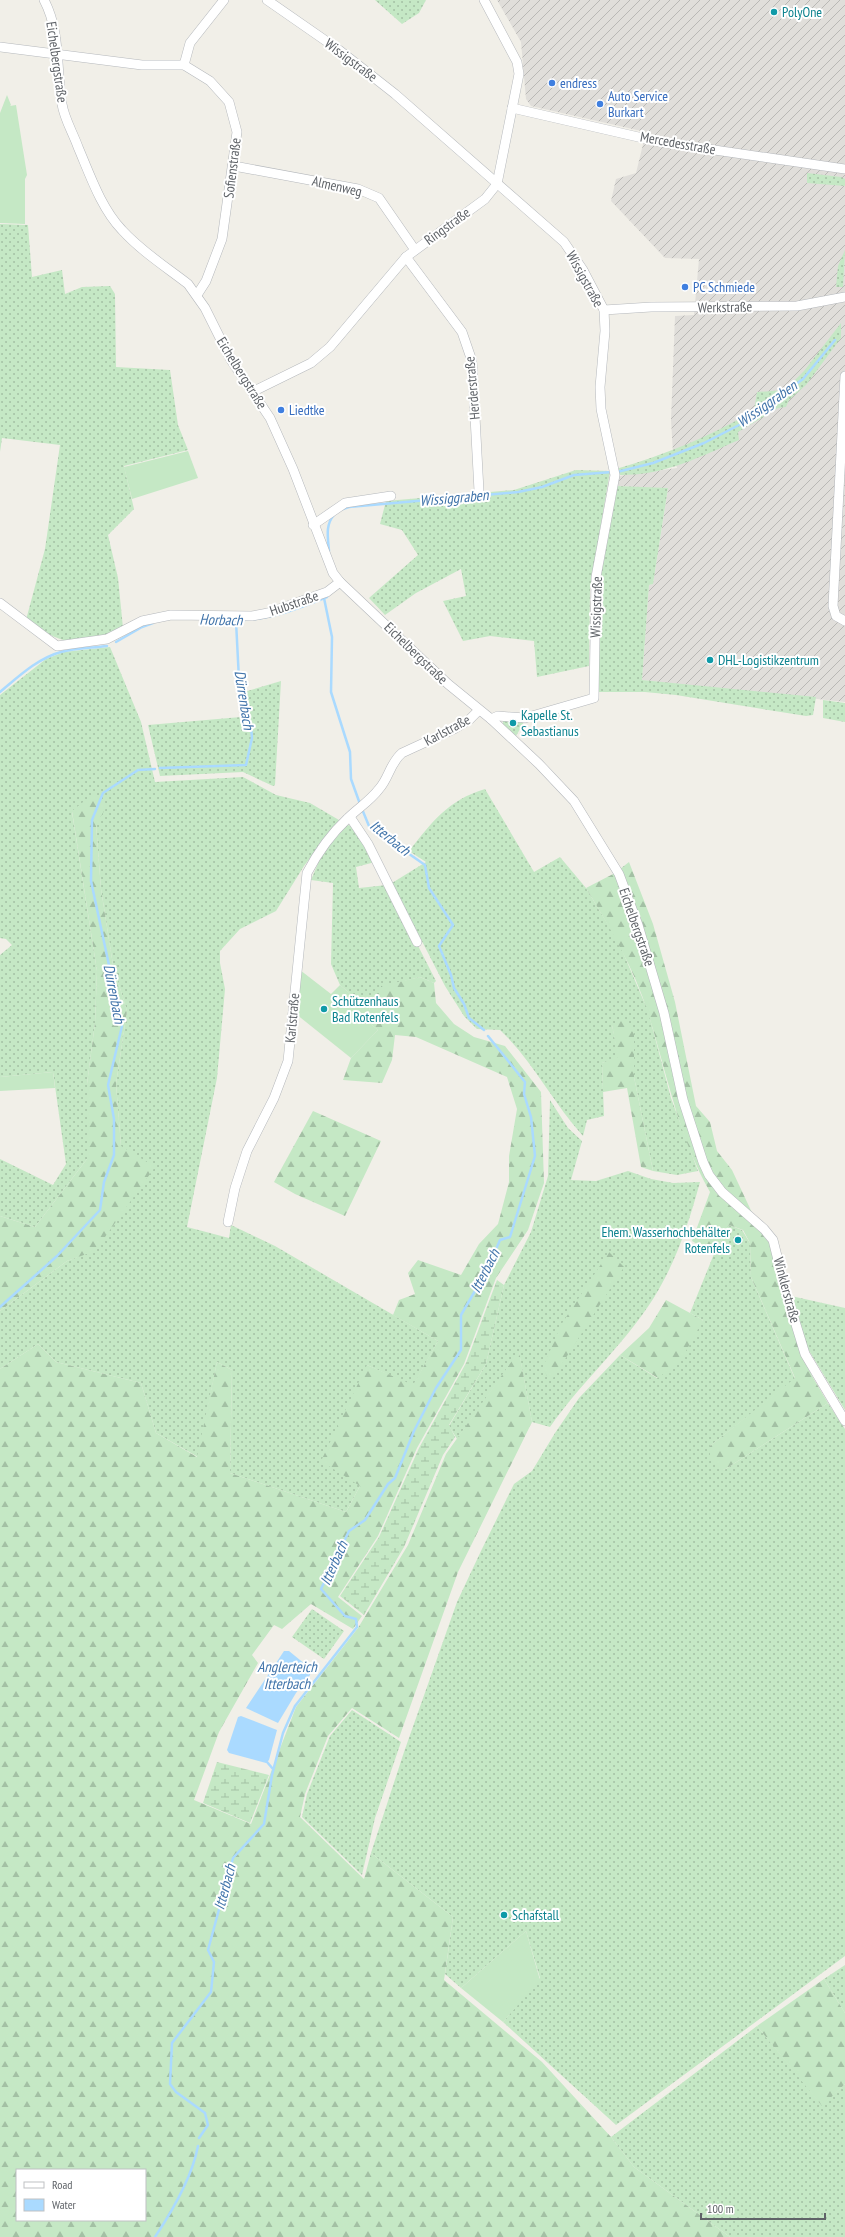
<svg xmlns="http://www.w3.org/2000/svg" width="845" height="2237" viewBox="0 0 845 2237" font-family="'PT Sans Narrow',sans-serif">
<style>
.industrial{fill:url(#industrial-furrows)}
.grass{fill:url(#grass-dots)}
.forest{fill:url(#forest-firs);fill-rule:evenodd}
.wetland{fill:url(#wetland-marsh)}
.garden{fill:#c5e8c5}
.water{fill:#aadaff}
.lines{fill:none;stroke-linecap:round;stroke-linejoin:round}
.stream{stroke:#aadaff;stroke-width:2.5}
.minor-casing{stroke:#b5b8bc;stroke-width:10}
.minor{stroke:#fff;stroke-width:9}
.culture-dot{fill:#0f9aa8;stroke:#fff;stroke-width:1.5}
.shop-dot{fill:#3f7fe0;stroke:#fff;stroke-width:1.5}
.labels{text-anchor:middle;stroke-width:4;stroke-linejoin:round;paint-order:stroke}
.culture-label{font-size:14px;fill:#0d838f;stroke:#fff;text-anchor:start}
.street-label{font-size:14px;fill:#5f6368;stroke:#fff}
.shop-label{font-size:14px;fill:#366cbe;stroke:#fff;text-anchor:start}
.water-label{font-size:15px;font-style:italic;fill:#4174aa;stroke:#fff}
</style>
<defs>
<pattern id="industrial-furrows" width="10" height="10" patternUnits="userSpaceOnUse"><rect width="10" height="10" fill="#e0deda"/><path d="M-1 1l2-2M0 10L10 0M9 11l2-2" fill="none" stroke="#b9b8b5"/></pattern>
<pattern id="grass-dots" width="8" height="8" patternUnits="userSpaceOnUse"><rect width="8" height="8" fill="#c5e8c5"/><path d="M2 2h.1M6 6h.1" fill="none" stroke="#a3c0a4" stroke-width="1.8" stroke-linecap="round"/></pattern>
<pattern id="forest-firs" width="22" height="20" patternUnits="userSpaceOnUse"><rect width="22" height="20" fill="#c5e8c5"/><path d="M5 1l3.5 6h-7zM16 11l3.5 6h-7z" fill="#a3c0a4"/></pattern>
<pattern id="wetland-marsh" width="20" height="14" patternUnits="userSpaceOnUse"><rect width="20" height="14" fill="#c5e8c5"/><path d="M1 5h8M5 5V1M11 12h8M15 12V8" fill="none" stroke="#a3c0a4"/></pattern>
</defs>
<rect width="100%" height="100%" fill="#f1efe8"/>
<path class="industrial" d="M497 0H845V702L642 680 649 585 653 584 668 489 617 486 618 476 677 468 673 453 671 420 675 316 694 315 699 259 665 258 611 201 616 179 636 173 646 132 531 106 526 99 521 42Z"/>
<g class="grass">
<path d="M375 0H426L419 13 402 24Z"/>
<path d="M807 173 841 177 845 179V186L807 183Z"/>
<path d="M0 224 28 225 32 277 62 270 65 294 82 287 110 286 115 294 116 367 170 370 178 425 188 450 124 466 134 509 108 535 118 578 123 628C79 649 66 647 26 620L45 549 60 445 2 438 0 452Z"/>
<path d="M845 250 843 287H836L838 266Z"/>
<path d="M841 323V338L806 385 789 400 786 407 778 408 738 432 739 440C699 457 664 476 618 475L616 469C665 455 710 436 754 411L757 392 785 390 804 371Z"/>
<path d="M576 470 610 471 590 589 589 666 537 677 534 641 490 636 463 641 443 601 466 596 461 569 416 593 385 615 369 598 418 555 402 530 380 524 386 501 514 490Z"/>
<path d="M617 486 668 488 653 584 649 585 642 680 816 697 813 715 806 716 676 695 645 692H597L598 580Z"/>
<path d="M110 647 141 722 155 782 243 777 276 795 310 803 339 820 304 866 276 911 240 929 220 951V963L225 989 217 1078 187 1227 229 1238 231 1225 275 1246 438 1341 413 1386 367 1365 360 1486 346 1512 230 1473 232 1370 217 1362 198 1457 156 1433 141 1383 56 1362 38 1344 0 1369V1311L67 1261 95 1250 121 1146 116 1084 127 1011 113 965 101 889 96 824 72 812 97 971 95 1023 87 1084V1159L35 1227 0 1216V1159L53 1185 66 1164 53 1072 0 1077V955L12 945 6 939 0 938V695L46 659 64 652Z"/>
<path d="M281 681 275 785 273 786 243 772 160 776 148 725 241 717 237 694Z"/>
<path d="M823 700 845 703V722L823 718Z"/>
<path d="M503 720 524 722 516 736 503 724Z"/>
<path d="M485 789 534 872 560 857 586 888 619 943 648 1011 671 1098 698 1171 677 1175 653 1171 634 1077V1033L612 1025 619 1058 602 1063 604 1116 587 1120 583 1136C553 1103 533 1061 500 1030L477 1029 464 1016 445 986 392 883 426 862 409 851C432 822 448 800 485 789Z"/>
<path d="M347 825 353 826 375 862 356 867 359 888 387 885 436 981 434 983 420 977 381 987V1001H359L340 985 331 964 333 883 311 880 322 854Z"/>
<path d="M550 1100 568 1128 582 1141 571 1180 596 1181 628 1171 651 1179 673 1183 700 1182C690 1219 678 1256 659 1289 630 1340 583 1379 550 1427L532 1422 519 1352 457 1439 449 1426 486 1364 504 1285 531 1232 548 1176Z"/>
<path d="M729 1225 742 1230 750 1243 751 1277 795 1379 710 1446 724 1470 828 1403 845 1429V1956L616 2125 503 2022 540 1978 526 1931 461 1988 445 1974 453 1917 371 1853 404 1752 457 1602 481 1551 514 1484 532 1471 555 1433 579 1398 620 1355 657 1378 703 1320 690 1313 714 1254Z"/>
<path d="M791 1296 845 1308V1410L808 1349Z"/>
<path d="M312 1609 344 1631 324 1659 292 1637Z"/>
<path d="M352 1710 401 1742 375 1818 362 1875 302 1817 307 1794 330 1736Z"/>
<path d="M845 1965V2013L824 1979Z"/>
<path d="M757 2026 822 2105 845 2084V2237H730L634 2167 611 2137Z"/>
</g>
<g class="forest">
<path d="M93 794 108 805 96 824 101 889 113 965 127 1011 116 1084 121 1146 155 1167 95 1251 67 1261 0 1311V1216L35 1227 87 1159V1084L95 1023 97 971 72 811Z"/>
<path d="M629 862 653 924 675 1002 696 1106 710 1122 717 1151 732 1170 762 1234 770 1244 797 1342 812 1376 828 1403 724 1470 710 1458V1446L795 1378 751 1277 750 1243 743 1230 729 1225 714 1254 692 1241 710 1192C678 1136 667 1073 648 1013 634 968 610 928 586 888L615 873Z"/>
<path d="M420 977 434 983 436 1003 454 1024 474 1037 505 1046 541 1092 544 1183 528 1230 496 1278 464 1364 417 1448 378 1536 338 1597 362 1616 353 1629 311 1604 282 1629 274 1625 252 1655 258 1663 219 1732 194 1800 251 1824 296 1707 358 1628 408 1545 446 1454 519 1351 532 1422 458 1572 399 1738 352 1708 328 1736 305 1794 300 1817 364 1879 371 1853 453 1917 444 1980 542 2062 611 2137 634 2167 730 2237H0V1369L38 1344 56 1362 141 1383 156 1433 197 1457 217 1362 232 1370 230 1473 346 1512 360 1486 321 1461 367 1365 413 1385 438 1341 393 1315 399 1300 415 1294 408 1273 418 1260 461 1275 479 1244 498 1224 509 1182V1156L517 1109 507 1077 416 1037 395 1035 392 1060 382 1083 343 1080 351 1058 378 1030 367 1021 371 1001H381V986ZM17 2170H145V2220H17Z"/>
<path d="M622 1018 634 1033V1077L653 1171 641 1167 627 1088 603 1092 602 1063 618 1057 612 1025Z"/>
<path d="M313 1111 381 1141 345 1216 295 1194 274 1182Z"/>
<path d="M609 1252 624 1267 553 1378 547 1376 543 1367 561 1325Z"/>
<path d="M666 1300 703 1320 681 1360 658 1378 620 1355 649 1328Z"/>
<path d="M824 1979 845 2013V2084L822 2106 757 2026Z"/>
</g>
<g class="wetland">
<path d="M497 1280 504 1285 486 1364 449 1425 455 1437 443 1455 404 1547 364 1615 340 1596 379 1537 419 1448 466 1363Z"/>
<path d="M217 1762 269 1775 250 1823 203 1803Z"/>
</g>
<g class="garden">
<path d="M7 95 11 105 10 106 16 105 27 175 25 179V224L0 223V113Z"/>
<path d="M188 451 198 478 132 499 124 467Z"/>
<path d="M300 970 331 994 340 985 359 1001H371L367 1021 378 1030 351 1058 296 1014Z"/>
<path d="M53 1072 55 1088 0 1091V1077Z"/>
<path d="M526 1931 540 1980 503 2022 461 1988Z"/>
</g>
<g class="water">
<path d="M284 1651H289L311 1669 310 1675 296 1693 278 1723 246 1708Z"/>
<path d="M241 1716 277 1730 269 1760 266 1763 229 1753 227 1750 238 1717Z"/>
</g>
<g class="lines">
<g class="stream">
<path d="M617 472 653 463 704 443 743 423 803 379 835 340"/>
<path d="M343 509 349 507 518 492 542 487 574 475 612 472"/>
<path d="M329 551C328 538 325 525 334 515"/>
<path d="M324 598 332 637 331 692 350 752 351 779 360 804"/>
<path d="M220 620C260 623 290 612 327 597"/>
<path d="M116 642 142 627 153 623"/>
<path d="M0 692C18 677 38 658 61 652 75 648 92 648 107 646"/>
<path d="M160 768 246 765 252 738 251 727 239 680 236 621"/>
<path d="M362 809 369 826 425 865 429 888 453 925 439 946 451 975 454 988 464 1004 469 1018 484 1030"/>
<path d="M0 1307 57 1256 100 1210 104 1182 114 1155V1119L108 1085 122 1026 91 881 92 820 103 793 138 770 155 769"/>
<path d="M267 1762 273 1769"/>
<path d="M199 2138 208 2125 205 2113 176 2092 170 2084 172 2043 211 1992 214 1962 208 1950 233 1858 264 1824 272 1775 283 1733 295 1706 357 1627 356 1619 345 1616 321 1589 349 1531 365 1520 388 1484 395 1478 414 1431 436 1388 461 1350V1315L486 1272 500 1240 510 1237 535 1156 531 1117 524 1094 525 1082 488 1036"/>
<path d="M155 2237C173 2210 192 2178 198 2146"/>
</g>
<defs>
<g id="minor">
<path d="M44 0C61 32 56 69 62 104 64 118 73 133 78 147 90 175 101 208 122 230 141 251 166 267 188 284L205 308 231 360 270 418 293 469 333 573 340 582 448 684 491 719 539 764 574 801 619 874 638 925 664 1013 683 1100 703 1162 709 1175 722 1192 764 1229 773 1240 786 1292 805 1354 845 1421"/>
<path d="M267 0 339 50 395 94 564 242 583 270 604 310 605 331 600 387 601 409 615 475 596 577 594 698 525 718 498 716 491 719"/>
<path d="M0 47 142 65H184L210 81 229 102 237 132 222 239 206 281 197 295"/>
<path d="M184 65 190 43 224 0"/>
<path d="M512 108 660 142 845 169"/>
<path d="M234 166 358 189 379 198 415 250"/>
<path d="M406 257 462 332 472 361 479 491"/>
<path d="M604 310 651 307 797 306 845 297"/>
<path d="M845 376 833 606 836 616 845 621"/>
<path d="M252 392 311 363 330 347 406 257 485 199 497 184 519 74 517 62 484 0"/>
<path d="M313 525 345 503 391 496"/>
<path d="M0 603 57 646 107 639 142 621 171 615 252 616 268 613 327 592 340 582"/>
<path d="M350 817 368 844 417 942"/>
<path d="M228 1222 235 1188 247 1151 274 1098 288 1061 307 873C317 854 332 833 347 819 358 808 370 801 379 789 389 778 390 763 402 753L454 729 469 720 479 710"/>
</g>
</defs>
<use href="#minor" class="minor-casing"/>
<use href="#minor" class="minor"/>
</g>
<g class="culture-dot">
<circle cx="774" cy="12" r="4"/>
<circle cx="710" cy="660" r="4"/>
<circle cx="513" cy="723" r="4"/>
<circle cx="324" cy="1009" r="4"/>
<circle cx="738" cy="1240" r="4"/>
<circle cx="504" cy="1915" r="4"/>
</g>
<g class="shop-dot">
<circle cx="552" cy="83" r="4"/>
<circle cx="600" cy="104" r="4"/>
<circle cx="685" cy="287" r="4"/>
<circle cx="281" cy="410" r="4"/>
</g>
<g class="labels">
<g class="culture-label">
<text x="782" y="17">PolyOne</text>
<text x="718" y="665">DHL-Logistikzentrum</text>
<text x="521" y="720">Kapelle St.<tspan x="521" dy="16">Sebastianus</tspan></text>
<text x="332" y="1006">Schützenhaus<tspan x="332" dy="16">Bad Rotenfels</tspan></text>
<text x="730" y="1237" text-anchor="end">Ehem. Wasserhochbehälter<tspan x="730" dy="16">Rotenfels</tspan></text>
<text x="512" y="1920">Schafstall</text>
</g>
<g class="street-label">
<text transform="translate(351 60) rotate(37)" y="5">Wissigstraße</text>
<text transform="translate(57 62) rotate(82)" y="5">Eichelbergstraße</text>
<text transform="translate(678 143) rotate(10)" y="5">Mercedesstraße</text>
<text transform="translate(232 168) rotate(-83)" y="5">Sofienstraße</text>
<text transform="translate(337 186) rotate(13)" y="5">Almenweg</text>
<text transform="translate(447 226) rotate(-36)" y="5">Ringstraße</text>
<text transform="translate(585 279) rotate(61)" y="5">Wissigstraße</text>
<text transform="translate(725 307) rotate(-1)" y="5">Werkstraße</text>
<text transform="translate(242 373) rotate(58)" y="5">Eichelbergstraße</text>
<text transform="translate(472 388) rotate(-95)" y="5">Herderstraße</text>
<text transform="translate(294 603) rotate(-19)" y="5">Hubstraße</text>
<text transform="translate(596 607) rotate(-88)" y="5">Wissigstraße</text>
<text transform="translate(416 653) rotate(44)" y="5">Eichelbergstraße</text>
<text transform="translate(447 730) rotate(-28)" y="5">Karlstraße</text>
<text transform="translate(637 927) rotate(71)" y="5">Eichelbergstraße</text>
<text transform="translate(292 1018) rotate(-85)" y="5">Karlstraße</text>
<text transform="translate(787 1290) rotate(75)" y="5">Winklerstraße</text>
</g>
<g class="shop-label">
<text x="560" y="88">endress</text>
<text x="608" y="101">Auto Service<tspan x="608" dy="16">Burkart</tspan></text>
<text x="693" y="292">PC Schmiede</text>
<text x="289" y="415">Liedtke</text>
</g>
<g class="water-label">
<text transform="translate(767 404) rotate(-35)" y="5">Wissiggraben</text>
<text transform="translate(454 498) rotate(-5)" y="5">Wissiggraben</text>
<text transform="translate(221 620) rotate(1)" y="5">Horbach</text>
<text transform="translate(244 700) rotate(81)" y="5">Dürrenbach</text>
<text transform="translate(390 838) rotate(39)" y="5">Itterbach</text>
<text transform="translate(114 994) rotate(79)" y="5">Dürrenbach</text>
<text transform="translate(485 1271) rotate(-63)" y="5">Itterbach</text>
<text transform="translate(334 1563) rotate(-66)" y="5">Itterbach</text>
<text x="287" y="1672">Anglerteich<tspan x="287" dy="17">Itterbach</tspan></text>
<text transform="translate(225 1887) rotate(-75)" y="5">Itterbach</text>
</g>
</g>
<rect x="16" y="2169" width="130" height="52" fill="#ffffff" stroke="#bfc1c3"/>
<rect x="24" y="2182" width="20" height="6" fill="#ffffff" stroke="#bfc1c3"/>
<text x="52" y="2189" font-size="12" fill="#5f6368">Road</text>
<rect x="24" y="2199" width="20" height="12" fill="#aadaff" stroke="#bfc1c3"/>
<text x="52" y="2209" font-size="12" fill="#5f6368">Water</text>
<path d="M701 2213v6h124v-6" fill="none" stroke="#5f6368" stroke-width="2"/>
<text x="707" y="2213" font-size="12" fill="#5f6368" stroke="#ffffff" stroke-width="3" paint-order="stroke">100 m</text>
</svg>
